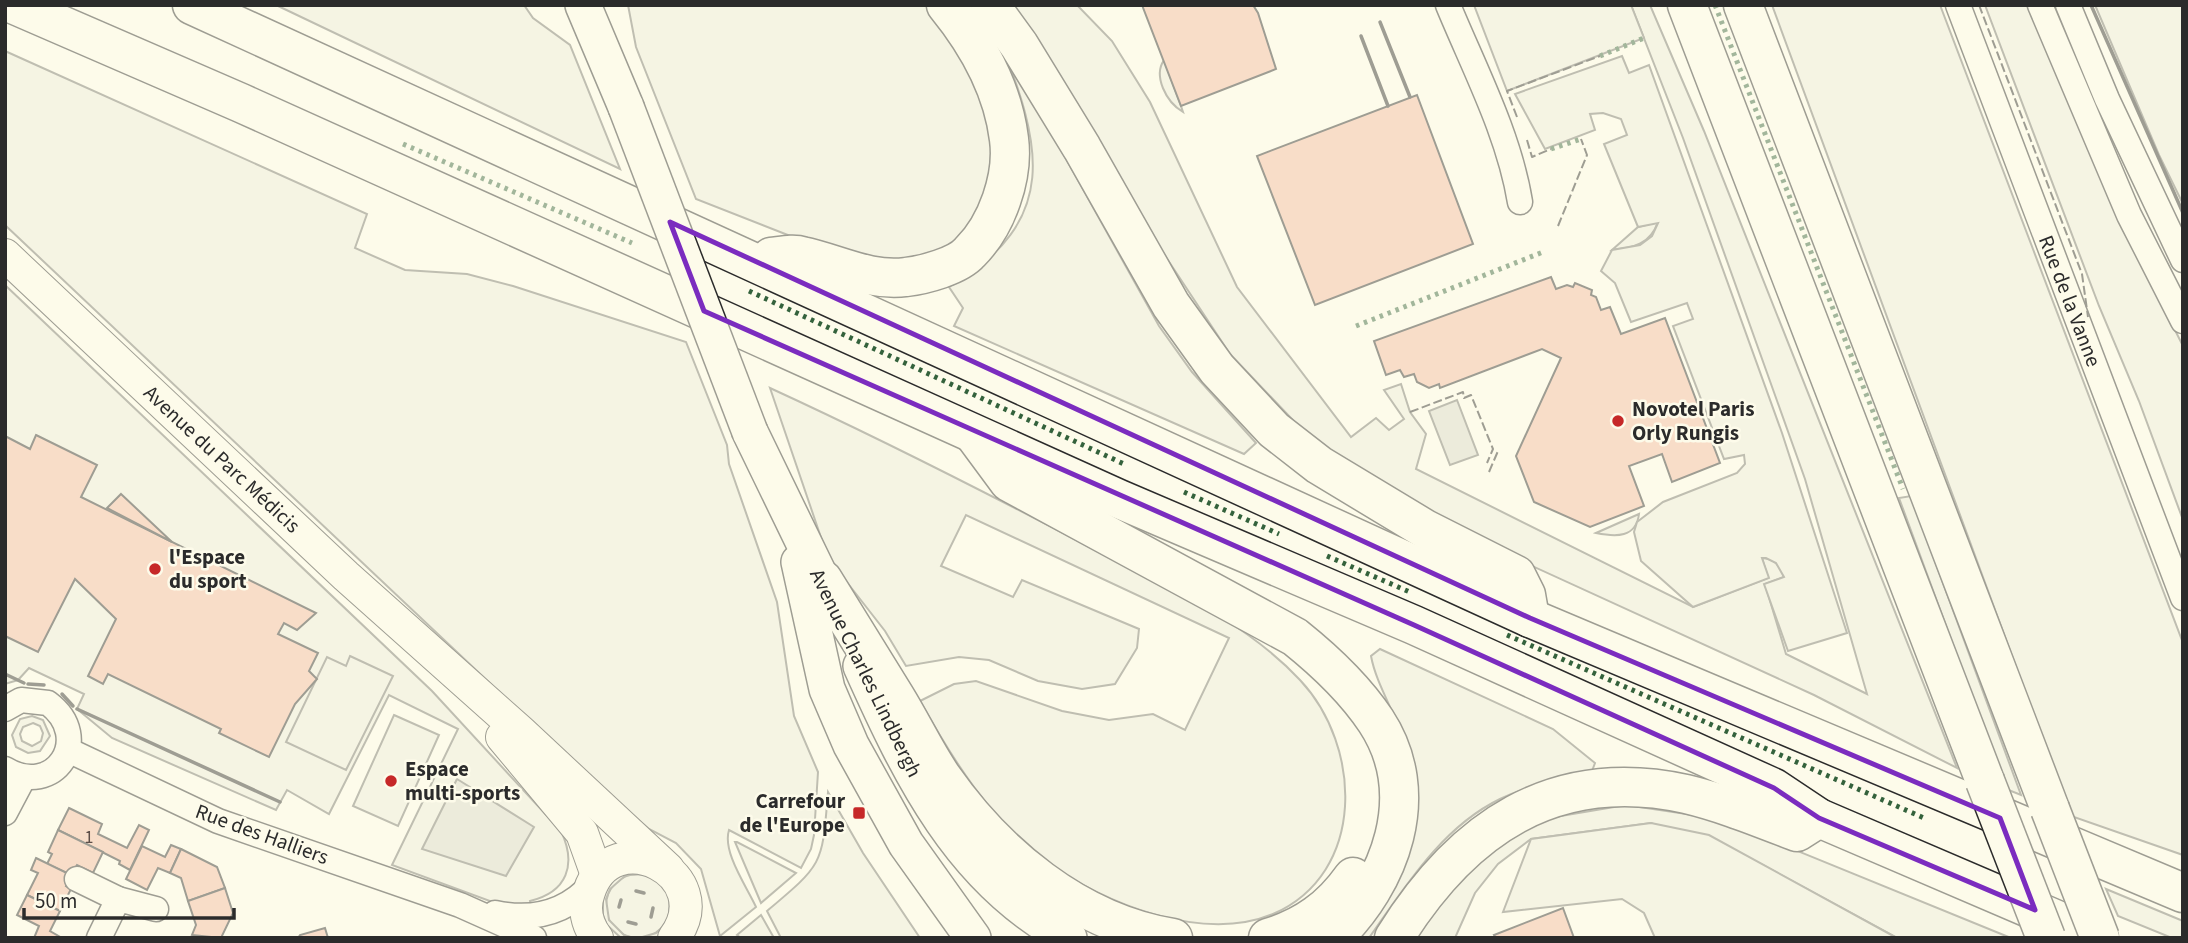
<svg xmlns="http://www.w3.org/2000/svg" width="2188" height="943" viewBox="0 0 2188 943" font-family="'Source Sans 3',sans-serif">
<style>
.green{fill:#ecebdb;stroke:#74746e;stroke-width:2}
.parking{fill:#eceadb;stroke:#74746e;stroke-width:2;fill-rule:evenodd}
.water{fill:#d8d7c9;stroke:#74746e;stroke-width:2}
.building{fill:#f2b8a0;stroke:#2b2b2b;stroke-width:2}
.lines{fill:none;stroke-linecap:round;stroke-linejoin:round}
.minor-casing{stroke:#2b2b2b;stroke-width:27}
.tertiary-casing{stroke:#2b2b2b;stroke-width:34}
.secondary-casing{stroke:#2b2b2b;stroke-width:38}
.trunk-casing{stroke:#2b2b2b;stroke-width:41}
.motorway-casing{stroke:#2b2b2b;stroke-width:41}
.minor{stroke:#fdfbea;stroke-width:24}
.tertiary{stroke:#fdfbea;stroke-width:32}
.secondary{stroke:#fdfbea;stroke-width:35}
.trunk{stroke:#fdfbea;stroke-width:38}
.motorway{stroke:#fdfbea;stroke-width:38}
.secondary-bridge-casing{stroke:#2b2b2b;stroke-width:38;stroke-linecap:butt}
.motorway-bridge-casing{stroke:#2b2b2b;stroke-width:41;stroke-linecap:butt}
.secondary-bridge{stroke:#fdfbea;stroke-width:35}
.motorway-bridge{stroke:#fdfbea;stroke-width:38}
.hedge{stroke:#34623c;stroke-width:5;stroke-dasharray:3.5 5;stroke-linecap:butt}
.fence{stroke:#2b2b2b;stroke-width:2;stroke-dasharray:9 3.5;stroke-linecap:butt}
.wall{stroke:#2b2b2b;stroke-width:3.5}
.marked{fill:none;stroke:#7b2cbf;stroke-width:5;stroke-linejoin:round}
.poi-dot{fill:#c62828;stroke:#fdfbea;stroke-width:2.5}
.labels{text-anchor:middle;stroke-width:5;stroke-linejoin:round;paint-order:stroke}
.number-label{font-size:18px;fill:#5d4e48}
.street-label{font-size:21px;fill:#2b2b2b;stroke:#fdfbea}
.poi-label{font-size:21px;font-weight:bold;fill:#2b2b2b;stroke:#fdfbea;text-anchor:start}
</style>
<rect width="100%" height="100%" fill="#fdfbea"/>
<g class="green">
<path d="M276 5H524L533 18 570 45 620 169Z"/>
<path d="M628 5H930L985 95 996 177 959 241 921 258 888 260 798 239 696 199 636 47Z"/>
<path d="M1012 5H1077L1112 41 1150 102 1237 287 1351 437 1376 418 1389 430 1404 419 1384 390 1401 384 1410 412 1426 434 1416 469 1693 607 1768 578 1762 558C1774 558 1781 567 1784 577L1765 584 1786 654 1867 694 1805 479 1683 138 1631 5H1650L1704 131 1957 768 1814 695 1506 554 1375 484 1308 436 1230 354 1146 227Z"/>
<path d="M1772 5H1940L2183 643V855L2071 816Z"/>
<path d="M1985 5H2027L2127 235 2183 346V520L2139 401 2099 306Z"/>
<path d="M1000 40 1159 326 1192 372 1256 443 1244 454 954 326 963 308 949 287C1062 220 1041 145 1000 40Z"/>
<path d="M5 51 367 214 355 248 405 270 467 274 513 286 686 342 727 445 729 464 777 602 794 716 818 772 814 835 811 849 801 868 729 830C722 852 747 887 756 907L720 936 701 869 676 843 649 829 604 791 5 225Z"/>
<path d="M1164 60 1181 106 1183 112C1166 102 1153 76 1164 60Z"/>
<path d="M1658 222C1650 244 1634 248 1612 250L1638 227Z"/>
<path d="M5 285 432 691 561 831C577 865 567 892 530 901L531 908 506 907 392 865 458 729 389 695 329 814 287 790 276 810 112 738 77 709 84 694 29 668 18 680 5 684Z"/>
<path d="M770 388C881 439 991 495 1099 552 1170 589 1245 621 1300 680 1362 746 1367 873 1273 914 1203 943 1104 904 1047 862 991 821 953 760 920 701L954 684 976 681 1062 711 1109 720 1153 714 1185 730 1229 638 966 515 941 566 1013 597 1022 580 1139 629 1137 648 1115 684 1082 689 1038 681 989 660 959 657 906 666 885 631 828 558Z"/>
<path d="M1911 496 2021 795 2006 789 1899 498Z"/>
<path d="M1639 514C1636 538 1616 537 1596 533Z"/>
<path d="M1380 649 1553 729 1595 763 1592 771C1560 779 1529 785 1500 799 1442 827 1405 887 1369 938H1355C1363 912 1411 771 1408 757 1402 722 1377 689 1371 656Z"/>
<path d="M394 715 439 735 398 826 353 806Z"/>
<path d="M828 792 863 853 920 938H781L767 911C824 863 822 865 828 792Z"/>
<path d="M1626 805 1700 816 1773 841 2011 938H1897L1759 863 1651 823 1531 839 1498 864 1475 893 1455 938H1416L1460 878 1531 821Z"/>
<path d="M735 842H737L796 873 761 903Z"/>
<circle cx="638" cy="906" r="32"/>
<path d="M2106 889 2183 921V938H2172L2118 916Z"/>
<path d="M761 915 774 938H741L737 935Z"/>
</g>
<g class="parking">
<path d="M1474 5H1631L1644 38 1507 91Z"/>
<path d="M2095 5H2183V204L2159 155Z"/>
<path d="M1622 56 1629 73 1649 65 1782 433 1847 633 1788 651 1764 584 1784 577 1776 563 1766 558H1762L1769 578 1693 607 1641 561 1634 532 1637 522 1663 502 1737 473 1745 464 1744 455 1724 459 1673 326 1693 319 1687 303 1631 322 1615 283 1601 271 1612 250 1640 245 1652 236 1658 223 1638 227 1604 144 1627 135 1621 119 1603 113 1590 114 1595 130 1545 149 1515 94Z"/>
<path d="M350 656 393 676 346 770 286 742 327 657 346 666Z"/>
<path d="M32 716 43 720 50 736 40 751 28 753 16 747 12 735 20 719ZM33 723 40 726 43 733 41 741 32 746 22 741 20 734 23 727Z"/>
<path d="M1651 823 1709 835 1897 938H1655L1644 913 1622 899 1503 912 1531 839Z"/>
<path d="M645 867 664 876 671 885 677 904 676 915 671 925 658 938H639L656 933 664 926 669 917 670 895 664 886 647 874 626 875 610 889 606 899 609 920 624 935 634 938H621L607 925 603 915V893L608 884 624 870Z"/>
</g>
<g class="water">
<path d="M1457 400 1478 455 1450 465 1429 411Z"/>
<path d="M457 779 534 827 506 876 422 849Z"/>
</g>
<g class="building">
<path d="M1142 5H1253L1258 13 1276 69 1181 106Z"/>
<path d="M1417 95 1473 244 1315 305 1257 156Z"/>
<path d="M1551 277 1556 289 1567 285 1573 287 1575 283 1592 290 1591 295 1596 297 1601 310 1610 307 1621 334 1665 318 1720 463 1672 482 1662 454 1629 466 1644 506 1590 527 1534 502 1516 456 1561 358 1542 349 1440 388 1439 384 1429 388 1417 382 1414 374 1404 377 1400 370 1386 375 1374 341Z"/>
<path d="M36 435 97 465 81 497 316 613 297 630 284 623 278 634 318 653 309 671 317 679 295 704 269 757 219 733 221 729 108 674 103 684 88 676 116 619 75 579 38 652 5 636V436L30 449Z"/>
<path d="M121 494 172 542 107 508Z"/>
<path d="M69 808 102 824 98 834 127 848 139 825 149 830 130 870 119 864 120 861 58 830Z"/>
<path d="M58 830 103 852 93 873 77 865 71 875 47 864 52 854 48 852Z"/>
<path d="M171 845 181 849 170 873 158 868 147 890 126 879 142 846 165 857Z"/>
<path d="M181 849 217 867 225 888 188 901 181 878 170 873Z"/>
<path d="M36 858 71 875 66 886 71 889 60 911 27 895 38 873 31 870Z"/>
<path d="M225 888 233 913 221 938 192 935 196 925 188 901Z"/>
<path d="M27 895 60 911 50 931 62 938H34L39 926 17 915Z"/>
<path d="M1563 908 1574 938H1496L1494 935Z"/>
<path d="M325 928 328 938H298L300 935Z"/>
</g>
<g class="lines">
<defs>
<g id="minor">
<path d="M1448 5C1474 68 1509 134 1520 202"/>
<path d="M1958 5 2183 598"/>
<path d="M2040 5 2129 215 2183 321"/>
<path d="M2068 5 2107 99 2183 260"/>
<path d="M5 709 21 700 48 703C95 738 54 799 5 769"/>
<path d="M68 750 218 821 460 905 534 938"/>
<path d="M5 813 24 777"/>
<path d="M77 879 118 899"/>
<path d="M495 913C533 921 566 913 592 884"/>
<path d="M99 938 118 899 156 909"/>
</g>
<g id="tertiary">
<path d="M5 255 346 576 521 732 668 869"/>
<path d="M502 737 582 833 597 875"/>
<path d="M597 938C587 925 583 908 589 892 612 820 721 874 674 938"/>
</g>
<g id="secondary">
<path d="M583 5 626 107"/>
<path d="M750 432 834 605"/>
<path d="M799 562 827 689 851 745 906 844 973 938"/>
<path d="M861 666C909 773 961 882 1069 938"/>
</g>
<g id="trunk">
<path d="M15 5 241 103 1119 499 1414 625 1774 788 1819 818 2099 938"/>
<path d="M192 5 1530 618 2183 893"/>
<path d="M990 5 1019 45 1082 148 1171 305 1217 369 1274 430 1319 465 1425 529 1516 575 1526 595 1530 618"/>
<path d="M771 257C781 256 793 253 802 256 836 263 870 282 906 277 924 275 958 266 970 252 997 225 1014 177 1009 139 1003 90 977 43 946 5"/>
<path d="M975 436 1009 482 1295 637C1325 661 1354 688 1376 721 1424 794 1391 883 1333 938"/>
<path d="M823 580C847 619 872 659 896 698 912 724 925 752 942 777 995 853 1077 923 1173 938"/>
<path d="M1268 938C1305 927 1331 908 1353 877"/>
<path d="M1394 938C1462 829 1553 765 1686 794 1724 803 1760 818 1797 832L1819 818"/>
</g>
<g id="motorway">
<path d="M1687 5 1985 781"/>
<path d="M1743 5 2050 809"/>
</g>
</defs>
<use href="#minor" class="minor-casing"/>
<use href="#tertiary" class="tertiary-casing"/>
<use href="#secondary" class="secondary-casing"/>
<use href="#trunk" class="trunk-casing"/>
<use href="#motorway" class="motorway-casing"/>
<use href="#minor" class="minor"/>
<use href="#tertiary" class="tertiary"/>
<use href="#secondary" class="secondary"/>
<use href="#trunk" class="trunk"/>
<use href="#motorway" class="motorway"/>
<defs>
<path id="secondary-bridge" d="M626 107 750 432"/>
<g id="motorway-bridge">
<path d="M1985 781 2046 938"/>
<path d="M2050 809 2100 938"/>
</g>
</defs>
<use href="#secondary-bridge" class="secondary-bridge-casing"/>
<use href="#motorway-bridge" class="motorway-bridge-casing"/>
<use href="#secondary-bridge" class="secondary-bridge"/>
<use href="#motorway-bridge" class="motorway-bridge"/>
<g class="hedge">
<path d="M1715 5 1903 489"/>
<path d="M1600 56 1644 38"/>
<path d="M403 144 632 243"/>
<path d="M1551 149 1581 139"/>
<path d="M749 291 1124 464"/>
<path d="M1356 326 1543 252"/>
<path d="M1184 492 1279 534"/>
<path d="M1327 556 1412 593"/>
<path d="M1507 635 1924 818"/>
</g>
<g class="fence">
<path d="M1979 5 2082 274 2088 317"/>
<path d="M1517 117 1507 91 1600 56"/>
<path d="M1527 140 1532 157 1551 149"/>
<path d="M1558 226 1587 155 1581 139"/>
<path d="M1410 412 1463 392 1464 398 1471 395 1493 449 1487 463"/>
<path d="M1489 472 1498 451"/>
</g>
<g class="wall">
<path d="M2091 5 2183 213"/>
<path d="M1380 22 1410 97"/>
<path d="M1361 36 1388 106"/>
<path d="M5 674 24 683"/>
<path d="M28 684 44 685"/>
<path d="M62 694 73 706"/>
<path d="M77 709 280 802"/>
<path d="M636 891 644 893"/>
<path d="M619 907 621 900"/>
<path d="M651 917 653 908"/>
<path d="M628 922 636 924"/>
</g>
</g>
<path d="M0 0H2188V943H0ZM670 222 1530 618 2000 818 2035 910 1819 818 1774 788 1414 625 704 311Z" fill="#fdfbea" fill-opacity=".55" fill-rule="evenodd"/>
<path class="marked" d="M670 222 1530 618 2000 818 2035 910 1819 818 1774 788 1414 625 704 311Z"/>
<g class="poi-dot">
<circle cx="1618" cy="421" r="7"/>
<circle cx="155" cy="569" r="7"/>
<circle cx="391" cy="781" r="7"/>
<rect x="852" y="806" width="14" height="14" rx="3.5"/>
</g>
<g class="labels">
<g class="number-label">
<text x="89" y="843">1</text>
</g>
<g class="street-label">
<text transform="translate(2070 301) rotate(69)" y="7">Rue de la Vanne</text>
<text transform="translate(222 459) rotate(43)" y="7">Avenue du Parc Médicis</text>
<text transform="translate(866 673) rotate(64)" y="7">Avenue Charles Lindbergh</text>
<text transform="translate(262 834) rotate(20)" y="7">Rue des Halliers</text>
</g>
<g class="poi-label">
<text x="1632" y="416">Novotel Paris<tspan x="1632" dy="24">Orly Rungis</tspan></text>
<text x="169" y="564">l'Espace<tspan x="169" dy="24">du sport</tspan></text>
<text x="405" y="776">Espace<tspan x="405" dy="24">multi-sports</tspan></text>
<text x="845" y="808" text-anchor="end">Carrefour<tspan x="845" dy="24">de l'Europe</tspan></text>
</g>
</g>
<rect width="2188" height="943" fill="none" stroke="#2b2b2b" stroke-width="14"/>
<path d="M24 908v10h210v-10" fill="none" stroke="#2b2b2b" stroke-width="3.5"/>
<text x="35" y="908" font-size="21" fill="#2b2b2b" stroke="#fdfbea" stroke-width="5" paint-order="stroke">50 m</text>
</svg>
